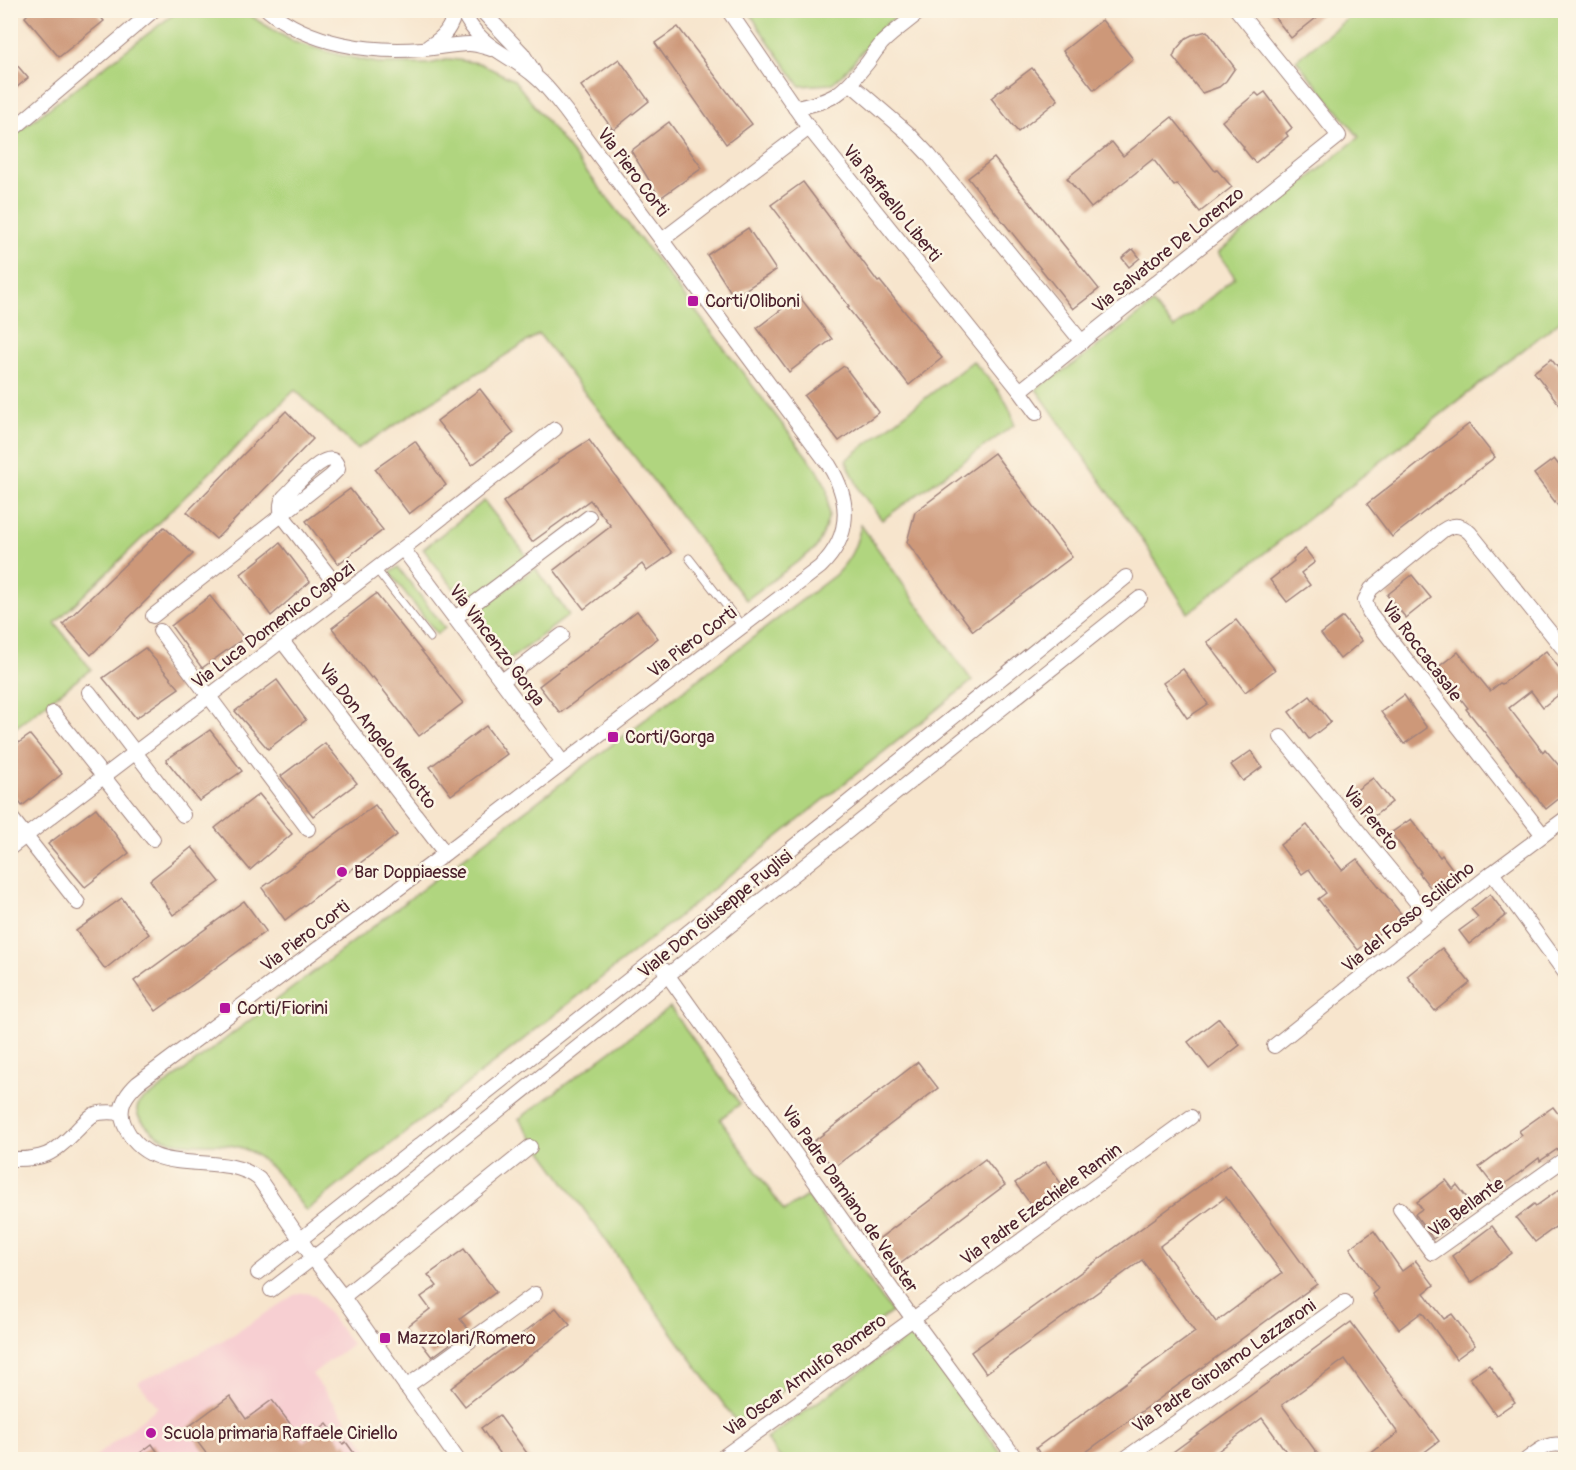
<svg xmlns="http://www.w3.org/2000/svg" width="1576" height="1470" viewBox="0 0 1576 1470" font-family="Pangolin,sans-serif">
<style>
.built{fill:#f7cfd2}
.green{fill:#b0d57f;stroke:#7d7a55;stroke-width:1.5}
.building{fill:#cd9879;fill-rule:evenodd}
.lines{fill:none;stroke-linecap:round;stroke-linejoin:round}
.lane-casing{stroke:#a0827c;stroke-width:9}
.street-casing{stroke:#a0827c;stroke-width:16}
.lane{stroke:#fff;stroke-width:7}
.street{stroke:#fff;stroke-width:14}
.poi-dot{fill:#b5179e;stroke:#fcf5e5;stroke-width:2}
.labels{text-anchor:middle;stroke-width:5;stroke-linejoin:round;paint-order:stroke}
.street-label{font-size:18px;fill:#4a1f2b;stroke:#fcf5e5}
.poi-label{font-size:18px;fill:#4a1f2b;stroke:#fcf5e5;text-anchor:start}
</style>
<rect width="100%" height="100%" fill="#fcf5e5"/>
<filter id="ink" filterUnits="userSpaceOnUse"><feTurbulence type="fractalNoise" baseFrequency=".0167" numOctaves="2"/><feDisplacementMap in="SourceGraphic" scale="12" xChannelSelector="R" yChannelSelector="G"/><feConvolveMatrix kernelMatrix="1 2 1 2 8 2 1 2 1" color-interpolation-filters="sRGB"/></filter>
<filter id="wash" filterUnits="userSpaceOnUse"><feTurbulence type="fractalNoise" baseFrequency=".008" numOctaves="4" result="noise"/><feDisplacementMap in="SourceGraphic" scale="24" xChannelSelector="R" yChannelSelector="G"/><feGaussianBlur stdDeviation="1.35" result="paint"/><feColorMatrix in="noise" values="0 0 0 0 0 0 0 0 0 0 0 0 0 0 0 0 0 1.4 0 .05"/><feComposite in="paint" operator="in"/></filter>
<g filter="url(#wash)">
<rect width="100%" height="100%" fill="#f7e5cd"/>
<path class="built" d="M306 1293 314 1295 352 1344 312 1374 375 1459H199L188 1445 198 1459 91 1460 158 1407 138 1382 192 1357 234 1334 294 1295Z"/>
<g class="green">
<path d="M178 11H245L260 22 294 42 340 55 382 64H429L450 59 479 63 514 80 652 254 818 471 827 488 829 516 823 534 816 548 746 600 539 334 357 449 295 390 55 623 91 669 11 731V137Z"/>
<path d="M749 11H903L884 26 842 75 831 84 800 86 759 28Z"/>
<path d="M1357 11H1565V317L1188 613 1145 544 1036 389 1081 359 1153 304 1174 328 1235 277 1218 253 1359 137 1296 60Z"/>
<path d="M973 361C988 379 1012 401 1014 425L882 520 860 491 846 460Z"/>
<path d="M484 501 528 557 467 605 423 549Z"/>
<path d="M861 525 972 681 648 941 306 1211C289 1189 274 1164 249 1151 215 1134 172 1158 145 1124 141 1120 136 1115 137 1109 138 1100 146 1098 153 1094L835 575C851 559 856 547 861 525Z"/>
<path d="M398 567 445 628 437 634 390 573Z"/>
<path d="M535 568 569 615 509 660 474 613Z"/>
<path d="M670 1007 740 1104 720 1119 784 1211 807 1196 892 1312 737 1423 519 1119Z"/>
<path d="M913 1334 1006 1459H781L766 1439Z"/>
</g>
<g id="blocks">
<g class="building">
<path d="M32 10H95L104 21 59 57 25 17Z"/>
<path d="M1269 10H1326L1291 38Z"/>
<path d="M1102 20 1133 59 1094 90 1063 51Z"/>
<path d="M678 27 752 124 726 144 655 43Z"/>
<path d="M1207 31 1235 68 1226 81 1219 87 1202 93 1173 57 1176 50 1186 38 1192 35Z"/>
<path d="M10 57 28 78 10 93Z"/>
<path d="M619 59 649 101 613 130 581 86Z"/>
<path d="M1032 68 1058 100 1018 132 991 98 1007 85 1008 86Z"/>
<path d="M1265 92 1292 128 1286 133 1288 136 1255 163 1243 148 1244 147 1222 121 1256 93 1259 96Z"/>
<path d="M1172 117 1215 171 1217 170 1232 187 1200 212 1177 184 1174 186 1153 159 1091 208 1067 178 1112 142 1123 156Z"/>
<path d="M669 122 702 168 660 198 631 151Z"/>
<path d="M994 158 1099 289 1073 309 968 178Z"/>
<path d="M803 182 878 282 880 281 942 358 909 385 847 307 849 306 771 205Z"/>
<path d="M748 228 776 270 734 297 707 255Z"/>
<path d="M1133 249 1140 258 1129 267 1122 258Z"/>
<path d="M799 296 832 339 789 372 757 328Z"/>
<path d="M1551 359 1566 378V413L1534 372Z"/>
<path d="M844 366 879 412 839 441 804 396Z"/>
<path d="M480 389 514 433 472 465 437 421Z"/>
<path d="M286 411 313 439 216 539 187 512Z"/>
<path d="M1469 424 1495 457 1392 537 1367 504Z"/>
<path d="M589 440 672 553 647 571 642 564 584 609 554 570 611 526 590 500 532 542 503 502 559 461 558 460Z"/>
<path d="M415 441 446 485 409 514 375 469Z"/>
<path d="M994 453 1072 557 973 631 907 542 915 512Z"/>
<path d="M1554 459 1566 474V501L1558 506 1534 474Z"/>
<path d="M350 489 383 530 338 564 306 521Z"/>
<path d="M164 527 193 554 91 655 63 624Z"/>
<path d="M280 543 310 582 271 616 241 574Z"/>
<path d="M1305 549 1315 562 1301 573 1310 585 1287 602 1270 580 1294 561 1293 559Z"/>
<path d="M1412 575 1431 598 1406 618 1387 595Z"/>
<path d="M376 594 463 703 419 736 373 677 371 678 332 628Z"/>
<path d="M210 596 244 638 202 668 171 626Z"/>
<path d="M637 611 658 638 560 713 539 686Z"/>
<path d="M1343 617 1362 641 1340 659 1321 634Z"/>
<path d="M1236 620 1275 670 1245 692 1207 642Z"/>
<path d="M145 648 179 688 136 718 103 678Z"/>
<path d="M1546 651 1566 677V689L1543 707 1531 691 1509 708 1543 752 1545 749 1566 774V793L1546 809 1466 709 1468 708 1437 668 1458 652 1490 691 1500 683 1502 684Z"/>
<path d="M1183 669 1208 704 1187 718 1163 683Z"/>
<path d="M277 680 306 720 268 749 235 711Z"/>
<path d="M1404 695 1427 728 1404 744 1381 712Z"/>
<path d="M1310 696 1331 722 1309 739 1289 712Z"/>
<path d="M486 726 507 754 451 795 430 767Z"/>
<path d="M210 730 242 771 199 801 166 760Z"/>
<path d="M30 735 62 774 22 806 10 789V749Z"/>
<path d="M325 743 357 783 313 816 281 776Z"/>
<path d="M1251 751 1262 767 1243 781 1231 765Z"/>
<path d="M1373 778 1392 802 1369 820 1350 795Z"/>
<path d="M259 794 292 834 250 870 215 828Z"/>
<path d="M375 805 397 835 285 920 262 888Z"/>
<path d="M96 808 129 853 85 887 48 844Z"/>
<path d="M1411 819 1440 857 1442 855 1460 879 1437 896 1419 873 1421 872 1391 833Z"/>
<path d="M1307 825 1342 870 1357 859 1402 915 1358 950 1318 899 1326 893 1309 869 1302 874 1280 845Z"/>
<path d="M192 847 220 882 173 915 150 880Z"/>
<path d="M1490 894 1506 915 1469 944 1459 931 1478 917 1471 909Z"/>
<path d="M122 898 149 934 105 969 76 931Z"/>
<path d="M244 901 266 931 156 1011 134 981Z"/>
<path d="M1442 948 1470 983 1435 1011 1407 976Z"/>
<path d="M1219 1018 1240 1045 1209 1069 1188 1042Z"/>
<path d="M918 1062 938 1088 833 1168 813 1142Z"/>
<path d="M1553 1107 1566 1124V1143L1540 1161 1539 1158 1497 1190 1479 1167 1522 1135 1519 1131Z"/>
<path d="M985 1159 1005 1185 900 1264 880 1238Z"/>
<path d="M1045 1162 1064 1187 1034 1209 1015 1183Z"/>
<path d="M1230 1164 1317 1284 1075 1460H1044L1036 1448 1195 1332 1142 1260 986 1373 971 1352ZM1226 1197 1282 1273 1216 1322 1160 1246Z"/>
<path d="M1446 1180 1453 1189 1457 1185 1475 1208 1433 1239 1415 1214 1422 1209 1417 1202Z"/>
<path d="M1566 1185V1219L1535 1242 1516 1218 1534 1204 1536 1206Z"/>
<path d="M1492 1226 1512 1253 1471 1283 1452 1256Z"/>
<path d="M1374 1231 1402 1271 1416 1261 1434 1285 1424 1293 1444 1319 1452 1314 1475 1345 1456 1359 1422 1312 1399 1329 1372 1294 1378 1289 1350 1248Z"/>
<path d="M464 1249 496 1292 460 1319 469 1330 432 1357 408 1326 430 1309 421 1297 437 1286 428 1275Z"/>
<path d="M556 1308 570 1325 465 1406 451 1388Z"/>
<path d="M1351 1322 1439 1441 1414 1460H1362L1398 1433 1345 1359 1282 1405 1322 1460H1292L1262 1418 1206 1460H1162Z"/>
<path d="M1489 1365 1515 1402 1496 1415 1470 1378Z"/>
<path d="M230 1396 246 1419 272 1400 304 1442 327 1424 343 1444 346 1442 359 1460H211L187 1428Z"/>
<path d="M499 1415 532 1460H504L481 1428Z"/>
<path d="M152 1444 163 1460H131Z"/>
</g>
</g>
</g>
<g filter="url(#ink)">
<use href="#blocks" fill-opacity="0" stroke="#a0827c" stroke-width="1.5"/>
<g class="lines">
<defs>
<g id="lane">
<path d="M689 558 742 626"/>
<path d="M376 569 430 638"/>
</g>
<g id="street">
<path d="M268 10C310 45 371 53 422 49 438 48 453 44 469 44 476 44 484 47 491 49"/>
<path d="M481 10 522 53 534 72"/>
<path d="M728 10 809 128 1020 391 1036 413"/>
<path d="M429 46C444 38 452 27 455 10"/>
<path d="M851 84 908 133 929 155 1082 342"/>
<path d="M795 108C835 101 843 93 868 62 872 56 877 49 882 43 894 31 909 21 922 10"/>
<path d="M10 132 154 10"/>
<path d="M662 240 809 128"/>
<path d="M1020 391 1339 136 1237 10"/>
<path d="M403 549 563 763"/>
<path d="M153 616 331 476 338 469C333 439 293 489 284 497 280 503 280 508 282 515L343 594"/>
<path d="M455 618 589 517"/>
<path d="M160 631 308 829"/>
<path d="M282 641 445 853"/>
<path d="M502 681 562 635"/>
<path d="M89 692 183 815"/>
<path d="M53 713 153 839"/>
<path d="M1281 737 1432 921"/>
<path d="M10 816 78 903"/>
<path d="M1543 835 1369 612 1365 600 1371 589 1442 531C1452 524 1461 524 1470 533L1566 652"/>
<path d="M10 848 419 536 555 429"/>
<path d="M1492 873 1566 974"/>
<path d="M664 970 913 1319 1017 1460"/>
<path d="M1274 1046 1492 873 1566 818"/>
<path d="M10 1159C43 1160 53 1155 76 1131 81 1126 87 1119 93 1115 101 1111 112 1112 121 1113"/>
<path d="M1400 1209 1432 1253 1566 1158"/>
<path d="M258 1273 655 959 1126 577"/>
<path d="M271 1290 335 1241 1140 598"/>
<path d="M343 1297 530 1147"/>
<path d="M406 1387 535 1294"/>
<path d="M458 1460 343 1297 313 1258 259 1179C219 1147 149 1184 124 1124 117 1107 126 1094 138 1083L430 865 820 567C852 536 851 501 829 465L565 110C556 99 548 87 537 78 508 52 480 50 462 10"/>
<path d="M719 1460 1191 1117"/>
<path d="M1123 1460 1345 1302"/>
<path d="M1526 1460C1539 1450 1548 1441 1566 1446"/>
</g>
</defs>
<use href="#lane" class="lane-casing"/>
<use href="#street" class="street-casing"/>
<use href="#lane" class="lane"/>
<use href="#street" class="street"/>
</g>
</g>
<g class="poi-dot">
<rect x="687" y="295" width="12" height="12" rx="3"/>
<rect x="607" y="731" width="12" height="12" rx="3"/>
<circle cx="342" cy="872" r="6"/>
<rect x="219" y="1002" width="12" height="12" rx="3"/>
<rect x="379" y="1332" width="12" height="12" rx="3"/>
<circle cx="151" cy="1433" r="6"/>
</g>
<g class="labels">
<g class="street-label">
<text transform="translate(633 172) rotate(53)" y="6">Via Piero Corti</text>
<text transform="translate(892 203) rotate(51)" y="6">Via Raffaello Liberti</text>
<text transform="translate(1168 250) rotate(-39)" y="6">Via Salvatore De Lorenzo</text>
<text transform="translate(273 625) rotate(-37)" y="6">Via Luca Domenico Capozi</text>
<text transform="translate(692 642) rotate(-37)" y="6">Via Piero Corti</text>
<text transform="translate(497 645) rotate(53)" y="6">Via Vincenzo Gorga</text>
<text transform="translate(1422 651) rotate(53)" y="6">Via Roccacasale</text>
<text transform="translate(378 736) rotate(52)" y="6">Via Don Angelo Melotto</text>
<text transform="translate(1371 818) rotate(51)" y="6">Via Pereto</text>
<text transform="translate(715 914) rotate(-39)" y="6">Viale Don Giuseppe Puglisi</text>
<text transform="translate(1408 917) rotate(-39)" y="6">Via del Fosso Scilicino</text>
<text transform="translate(305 936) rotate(-37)" y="6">Via Piero Corti</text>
<text transform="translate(850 1199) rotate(55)" y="6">Via Padre Damiano de Veuster</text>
<text transform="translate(1041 1204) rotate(-36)" y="6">Via Padre Ezechiele Ramin</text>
<text transform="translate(1466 1207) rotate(-36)" y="6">Via Bellante</text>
<text transform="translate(1224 1366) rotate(-35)" y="6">Via Padre Girolamo Lazzaroni</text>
<text transform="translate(805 1375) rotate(-36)" y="6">Via Oscar Arnulfo Romero</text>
</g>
<g class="poi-label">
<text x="705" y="307">Corti/Oliboni</text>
<text x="625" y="743">Corti/Gorga</text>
<text x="354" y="878">Bar Doppiaesse</text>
<text x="237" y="1014">Corti/Fiorini</text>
<text x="397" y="1344">Mazzolari/Romero</text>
<text x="163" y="1439">Scuola primaria Raffaele Ciriello</text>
</g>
</g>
<rect width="1576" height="1470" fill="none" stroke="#fcf5e5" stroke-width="36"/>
</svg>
